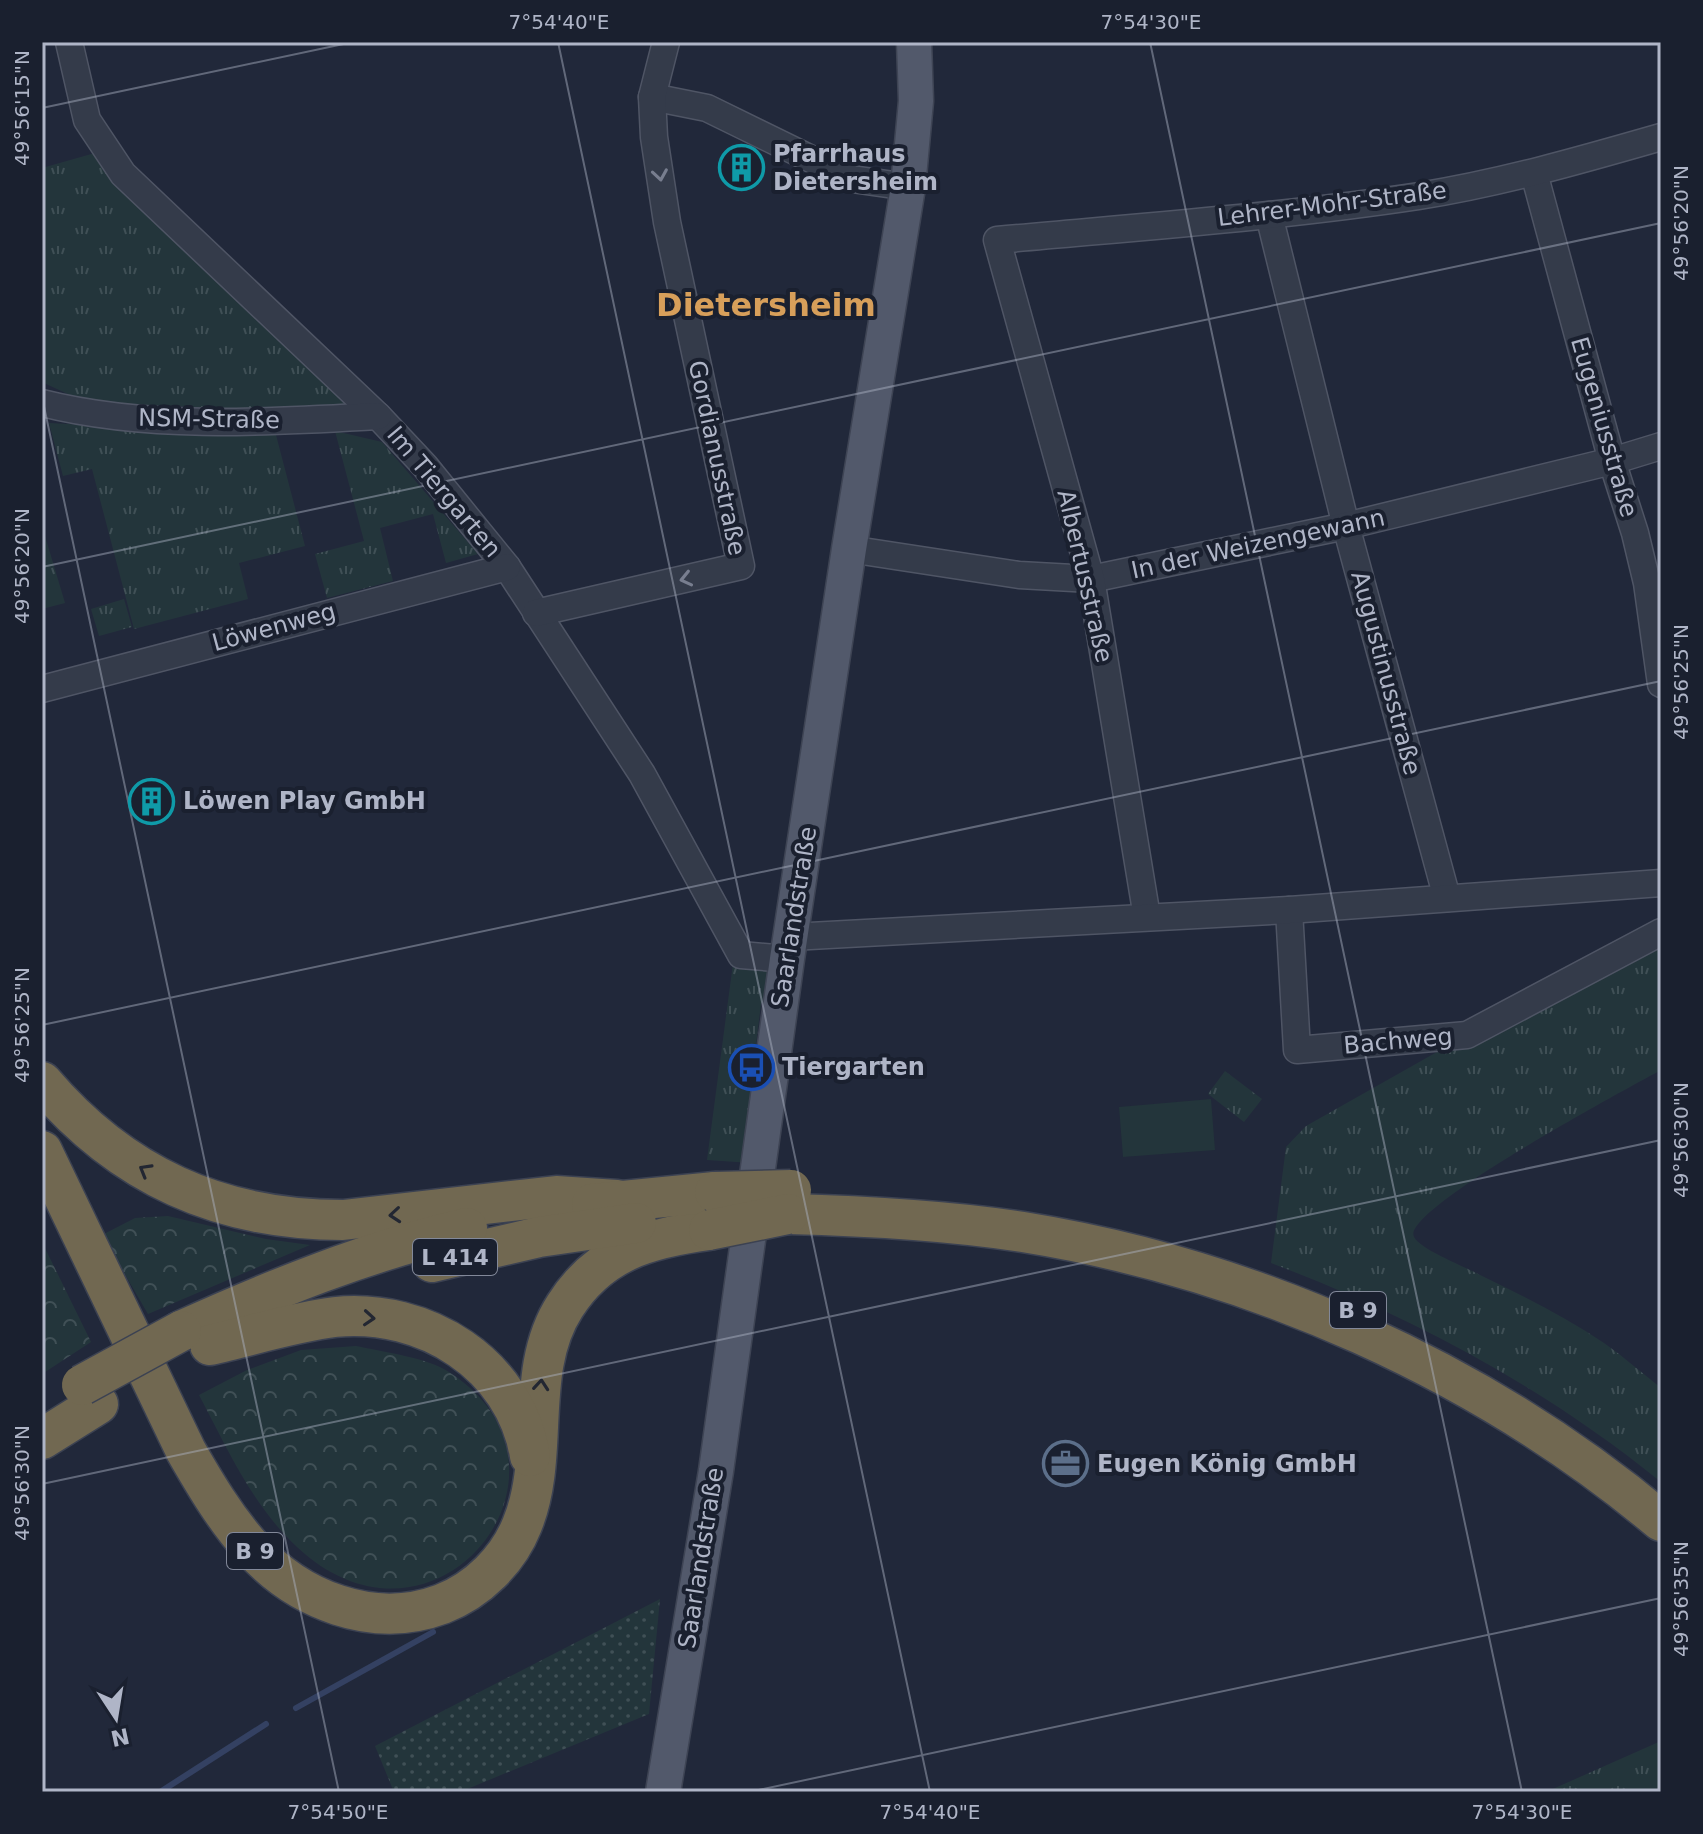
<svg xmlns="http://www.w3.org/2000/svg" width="1703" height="1834" viewBox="0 0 1703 1834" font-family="'DejaVu Sans',sans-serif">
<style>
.grass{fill:url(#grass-tufts)}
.forest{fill:url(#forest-crowns)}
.garden{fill:url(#garden-dots)}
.pitch{fill:#23353b}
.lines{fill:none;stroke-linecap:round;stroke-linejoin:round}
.stream{stroke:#344162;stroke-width:6}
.minor-casing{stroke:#4f5565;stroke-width:29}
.major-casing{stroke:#3e4454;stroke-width:37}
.highway-casing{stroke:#3c4252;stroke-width:43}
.minor{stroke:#343b4a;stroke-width:26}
.major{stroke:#52596b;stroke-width:34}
.highway{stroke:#716851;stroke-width:40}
.highway-bridge-casing{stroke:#3c4252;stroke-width:43;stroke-linecap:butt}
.highway-bridge{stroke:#716851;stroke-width:40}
.oneway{stroke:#787e8f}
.oneway2{stroke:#232732}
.ticks{fill:none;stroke:#afb5c7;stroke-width:2;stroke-opacity:0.45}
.labels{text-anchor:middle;stroke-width:8;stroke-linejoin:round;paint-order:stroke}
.shield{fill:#1a202f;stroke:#828899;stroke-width:2}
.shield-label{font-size:22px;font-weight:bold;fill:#afb5c7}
.poi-label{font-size:24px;font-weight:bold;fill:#afb5c7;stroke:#1a202f;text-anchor:start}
.street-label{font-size:24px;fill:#afb5c7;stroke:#1a202f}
.district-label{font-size:32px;font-weight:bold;fill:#d79f5a;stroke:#1a202f}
.neatline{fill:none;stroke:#afb5c7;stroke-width:3}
.ticks-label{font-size:20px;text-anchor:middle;fill:#afb5c7}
</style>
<defs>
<pattern id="grass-tufts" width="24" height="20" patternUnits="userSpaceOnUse" patternTransform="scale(2)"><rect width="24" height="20" fill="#23353b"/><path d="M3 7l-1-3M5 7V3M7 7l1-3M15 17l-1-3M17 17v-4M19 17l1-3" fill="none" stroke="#405056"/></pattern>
<pattern id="forest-crowns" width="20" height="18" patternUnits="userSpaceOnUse" patternTransform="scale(2)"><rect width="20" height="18" fill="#23353b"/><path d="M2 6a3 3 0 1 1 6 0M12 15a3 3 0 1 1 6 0" fill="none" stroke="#405056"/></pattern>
<pattern id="garden-dots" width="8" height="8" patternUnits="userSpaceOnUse" patternTransform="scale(2)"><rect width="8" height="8" fill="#23353b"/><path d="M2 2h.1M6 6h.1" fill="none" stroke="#405056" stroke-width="1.8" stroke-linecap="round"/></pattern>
</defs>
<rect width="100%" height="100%" fill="#21283a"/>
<g class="grass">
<path d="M95 153 365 409 279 410 87 403 42 382V168Z"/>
<path d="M49 423 276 435 305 546 239 563 248 599 134 629 92 469 63 476Z"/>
<path d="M335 431 382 442 478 554 446 563 433 514 380 528 393 581 327 598 315 554 364 541Z"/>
<path d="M42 526 65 603 42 609Z"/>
<path d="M124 599 132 627 99 636 91 609Z"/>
<path d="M1661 932V1070C1632 1086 1400 1210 1414 1237 1420 1249 1463 1266 1476 1273 1519 1294 1564 1316 1604 1343 1624 1357 1642 1373 1661 1388V1482C1544 1387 1411 1316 1271 1263L1286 1147 1306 1126 1467 1035Z"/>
<path d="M734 956 773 970 777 980 761 1004 753 1069 765 1075 752 1163 707 1160Z"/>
<path d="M1225 1071 1262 1099 1244 1122 1208 1094Z"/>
<path d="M1661 1741V1792H1546Z"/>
</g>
<g class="forest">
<path d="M168 1216 266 1239 310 1245 148 1314 102 1235 135 1218Z"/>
<path d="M42 1242 91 1342 42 1374Z"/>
<path d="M356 1346C383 1352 426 1357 449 1372 600 1469 436 1677 297 1547 252 1505 227 1448 199 1395L247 1370 301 1350Z"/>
</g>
<path class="garden" d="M660 1599 649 1714 460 1792H394L375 1746Z"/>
<path class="pitch" d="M1211 1099 1215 1150 1123 1157 1119 1107Z"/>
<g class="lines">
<g class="stream">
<path d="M296 1708 433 1632"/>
<path d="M160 1792 266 1724"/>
</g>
<defs>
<g id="minor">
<path d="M69 42 87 120 123 174 378 416 425 466 507 567 642 774 741 955 787 959"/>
<path d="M652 97 707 108 852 179 908 187"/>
<path d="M1534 173 1612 461 1635 533 1647 583 1661 684"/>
<path d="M1269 215 1346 526 1447 898"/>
<path d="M42 403C149 430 269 422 378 416"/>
<path d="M849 549 1019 575 1091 579 1346 526 1612 461 1661 446"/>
<path d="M536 613 741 566 667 222 654 137 652 97 666 42"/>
<path d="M42 689 507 567"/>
<path d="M1289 910 1297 1050 1467 1035 1661 932"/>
<path d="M1147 917 1091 579 997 240C1138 227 1280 217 1419 196 1501 183 1581 160 1661 137"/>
<path d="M791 937 1289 910 1661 883"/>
</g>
<path id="major" d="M663 1792 716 1471 787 959 849 549 908 187 916 101 914 42"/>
<g id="highway">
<path d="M42 1082C122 1176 220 1220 343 1220L556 1196 617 1200"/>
<path d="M42 1151 186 1451C205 1484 225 1518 251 1547 298 1600 373 1630 442 1604 478 1590 508 1560 522 1525 551 1455 523 1371 565 1306 600 1251 649 1238 709 1230"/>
<path d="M592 1204 715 1192"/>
<path d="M788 1214C867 1216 945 1220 1023 1232 1253 1269 1482 1371 1661 1521"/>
<path d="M432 1262 539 1237 636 1223"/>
<path d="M181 1331C274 1289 367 1251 467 1228"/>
<path d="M210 1345C250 1336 294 1322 335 1317 425 1308 515 1364 530 1456"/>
<path d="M42 1439 98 1404"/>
</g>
</defs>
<use href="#minor" class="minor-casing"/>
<use href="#major" class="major-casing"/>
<use href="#highway" class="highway-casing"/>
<use href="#minor" class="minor"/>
<use href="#major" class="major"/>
<use href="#highway" class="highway"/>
<defs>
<g id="highway-bridge">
<path d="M715 1192 791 1190"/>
<path d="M709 1230 788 1214"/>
<path d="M82 1385 181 1331"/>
</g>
</defs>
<use href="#highway-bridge" class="highway-bridge-casing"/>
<use href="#highway-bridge" class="highway-bridge"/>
</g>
<defs><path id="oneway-chevron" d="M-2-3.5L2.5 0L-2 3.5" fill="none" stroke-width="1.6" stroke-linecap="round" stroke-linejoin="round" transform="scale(2)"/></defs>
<g class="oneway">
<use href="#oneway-chevron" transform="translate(660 175) rotate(81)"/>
<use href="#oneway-chevron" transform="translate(686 579) rotate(167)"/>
</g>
<g class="oneway2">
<use href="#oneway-chevron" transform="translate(145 1170) rotate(-150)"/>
<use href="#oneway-chevron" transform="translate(395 1215) rotate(175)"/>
<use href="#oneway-chevron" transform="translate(369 1318) rotate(4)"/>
<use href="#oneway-chevron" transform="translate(541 1385) rotate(-85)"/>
</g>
<path class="ticks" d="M558 42 930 1792M1150 42 1522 1792M42 108 353 42M42 397 339 1792M42 567 1661 223M42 1025 1661 681M42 1484 1661 1140M749 1792 1661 1598"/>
<defs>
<symbol id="building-ring" viewBox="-11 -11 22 22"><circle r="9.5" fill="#1a202f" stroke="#0f9aa8" stroke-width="1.5"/><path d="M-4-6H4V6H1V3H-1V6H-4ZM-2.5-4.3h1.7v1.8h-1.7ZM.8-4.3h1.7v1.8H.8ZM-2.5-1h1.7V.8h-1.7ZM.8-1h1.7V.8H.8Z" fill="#0f9aa8"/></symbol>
<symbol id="bus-ring" viewBox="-11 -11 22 22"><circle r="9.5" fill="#1a202f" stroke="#1a4fb4" stroke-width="1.5"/><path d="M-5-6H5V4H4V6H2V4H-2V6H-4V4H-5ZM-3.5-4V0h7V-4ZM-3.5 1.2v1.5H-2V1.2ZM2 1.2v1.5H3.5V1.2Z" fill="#1a4fb4"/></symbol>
<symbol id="office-ring" viewBox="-11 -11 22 22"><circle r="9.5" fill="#1a202f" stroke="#5c6f8a" stroke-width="1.5"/><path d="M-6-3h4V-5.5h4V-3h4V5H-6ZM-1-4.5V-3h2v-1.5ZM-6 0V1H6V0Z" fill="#5c6f8a"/></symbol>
</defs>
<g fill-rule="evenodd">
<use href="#building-ring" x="716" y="142" width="51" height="51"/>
<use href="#building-ring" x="126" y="776" width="51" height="51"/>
<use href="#bus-ring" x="726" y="1042" width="51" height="51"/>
<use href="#office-ring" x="1040" y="1438" width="51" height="51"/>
</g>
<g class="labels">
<g class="shield">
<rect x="413" y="1239" width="84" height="36" rx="6"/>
<rect x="1330" y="1292" width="56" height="36" rx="6"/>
<rect x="227" y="1533" width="56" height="36" rx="6"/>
</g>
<g class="shield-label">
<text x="455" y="1265">L 414</text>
<text x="1358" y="1318">B 9</text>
<text x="255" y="1559">B 9</text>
</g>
<g class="poi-label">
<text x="773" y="162">Pfarrhaus<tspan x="773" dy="28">Dietersheim</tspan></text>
<text x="183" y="809">Löwen Play GmbH</text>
<text x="782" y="1075">Tiergarten</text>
<text x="1097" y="1472">Eugen König GmbH</text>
</g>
<g class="street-label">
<text transform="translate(1332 204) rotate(-7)" y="8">Lehrer-Mohr-Straße</text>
<text transform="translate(209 419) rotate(1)" y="8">NSM-Straße</text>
<text transform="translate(1604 427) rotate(74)" y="8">Eugeniusstraße</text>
<text transform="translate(717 458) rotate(78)" y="8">Gordianusstraße</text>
<text transform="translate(444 492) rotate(50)" y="8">Im Tiergarten</text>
<text transform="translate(1258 544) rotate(-12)" y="8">In der Weizengewann</text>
<text transform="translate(1085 576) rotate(77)" y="8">Albertusstraße</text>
<text transform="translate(274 627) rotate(-15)" y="8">Löwenweg</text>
<text transform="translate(1386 673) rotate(75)" y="8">Augustinusstraße</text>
<text transform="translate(794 917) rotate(-81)" y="8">Saarlandstraße</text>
<text transform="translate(1398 1041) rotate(-5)" y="8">Bachweg</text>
<text transform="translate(701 1558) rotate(-81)" y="8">Saarlandstraße</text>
</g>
<g class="district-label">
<text x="766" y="316">Dietersheim</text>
</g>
</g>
<rect width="1703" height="1834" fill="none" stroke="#1a202f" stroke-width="88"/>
<g transform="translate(116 1718) rotate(168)" stroke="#1a202f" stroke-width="6" paint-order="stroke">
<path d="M0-6L14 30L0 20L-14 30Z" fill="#afb5c7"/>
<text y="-12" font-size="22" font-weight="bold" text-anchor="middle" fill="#afb5c7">N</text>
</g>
<rect x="44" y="44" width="1615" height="1746" class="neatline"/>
<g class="ticks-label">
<text x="559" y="29">7°54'40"E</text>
<text x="1151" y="29">7°54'30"E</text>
<text transform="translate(22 108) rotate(-90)" y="7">49°56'15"N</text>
<text transform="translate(1681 223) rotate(-90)" y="7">49°56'20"N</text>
<text transform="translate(22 566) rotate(-90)" y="7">49°56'20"N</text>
<text transform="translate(1681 682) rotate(-90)" y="7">49°56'25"N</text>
<text transform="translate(22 1025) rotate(-90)" y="7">49°56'25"N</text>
<text transform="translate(1681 1140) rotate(-90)" y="7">49°56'30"N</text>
<text transform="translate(22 1483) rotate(-90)" y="7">49°56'30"N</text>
<text transform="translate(1681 1599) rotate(-90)" y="7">49°56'35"N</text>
<text x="338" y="1819">7°54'50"E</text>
<text x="930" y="1819">7°54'40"E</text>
<text x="1522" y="1819">7°54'30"E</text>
</g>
</svg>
